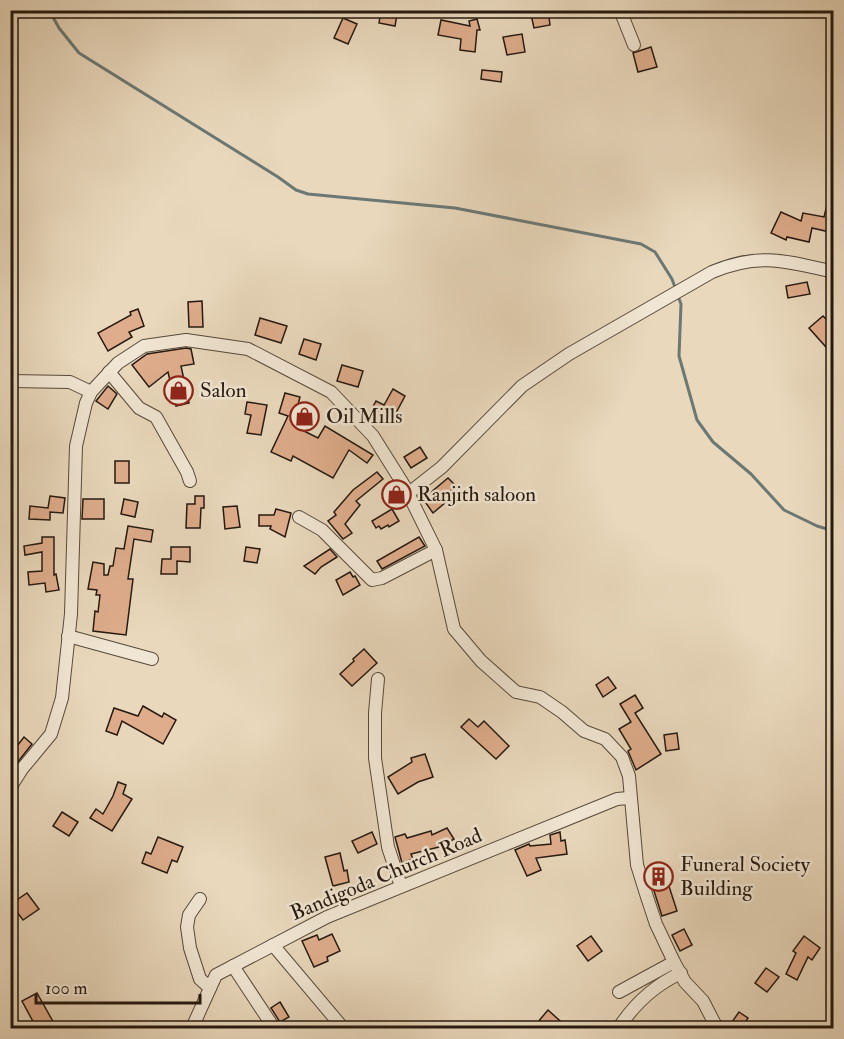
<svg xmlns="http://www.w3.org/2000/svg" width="844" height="1039" viewBox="0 0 844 1039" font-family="'IM FELL Double Pica',serif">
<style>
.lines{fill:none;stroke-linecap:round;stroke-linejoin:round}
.stream{stroke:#6b7874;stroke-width:3}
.building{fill:#dfad8c;stroke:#25190f;stroke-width:1.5}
.minor-casing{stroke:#56493a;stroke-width:14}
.minor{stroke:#f1e6d3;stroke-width:12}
.labels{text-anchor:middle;stroke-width:5;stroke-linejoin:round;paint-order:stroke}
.poi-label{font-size:21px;fill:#25190f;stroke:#f1e6d3;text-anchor:start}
.street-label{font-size:21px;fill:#25190f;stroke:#f1e6d3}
</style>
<rect width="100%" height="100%" fill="#e9d8bc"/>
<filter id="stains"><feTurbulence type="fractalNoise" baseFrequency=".00333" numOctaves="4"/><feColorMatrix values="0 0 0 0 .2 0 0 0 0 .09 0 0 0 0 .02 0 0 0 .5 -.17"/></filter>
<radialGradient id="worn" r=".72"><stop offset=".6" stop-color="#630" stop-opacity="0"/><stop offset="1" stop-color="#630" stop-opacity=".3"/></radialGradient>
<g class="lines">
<g class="stream">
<path d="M49 10 59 28 79 53 278 177 296 190 308 194 455 208 641 244 655 252 672 279 676 290"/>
<path d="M678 296 681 304 679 356 697 420 713 442 751 474 784 510 817 526 834 531"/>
</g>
</g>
<g class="building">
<path d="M530 10H548L550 25 534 28Z"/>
<path d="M381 11 397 14 395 26 379 23Z"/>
<path d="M343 18 357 24 348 44 334 38Z"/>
<path d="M477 19 480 30H477L475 52 460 50 461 39 438 35 441 20 470 26 469 21Z"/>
<path d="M522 34 525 52 507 55 503 37Z"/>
<path d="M651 47 657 67 638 72 633 53Z"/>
<path d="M482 70 502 72 501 82 481 79Z"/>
<path d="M830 193 834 194V233L812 228 809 242 787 237 786 240 771 233 781 212 801 221 803 213 824 217Z"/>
<path d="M807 282 810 294 788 298 786 286Z"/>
<path d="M202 301 203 327H189L188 302Z"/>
<path d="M138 309 144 326 129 332 132 337 108 351 98 333 131 315 130 312Z"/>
<path d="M823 316 834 327V356L809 328Z"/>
<path d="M260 318 287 326 281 343 255 335Z"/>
<path d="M304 339 321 344 316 360 299 354Z"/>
<path d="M186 348 191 349 194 364 181 366 189 403 176 406 168 372 149 387 132 365 147 354Z"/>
<path d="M342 365 363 371 358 387 337 381Z"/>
<path d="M108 386 117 394 108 409 96 401Z"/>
<path d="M393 389 405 396 390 424 384 421 382 423 368 416 376 401 384 405Z"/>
<path d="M285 393 300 397 297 409 310 413 304 431 318 438 325 426 373 455 367 463 349 450 333 478 293 456 291 461 271 452 288 416 279 413Z"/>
<path d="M247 402 267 405 261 435 247 433 251 415 245 414Z"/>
<path d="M420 447 427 458 411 468 404 457Z"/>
<rect x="115" y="461" width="14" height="22"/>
<path d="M377 472 383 479 356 501 360 505 345 524 352 533 343 539 328 521 336 515 334 512 353 490Z"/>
<path d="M448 478 456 486 442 498 446 502 433 513 423 499Z"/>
<path d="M50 496 65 498 63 513 50 512V520L29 519 30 506 48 508Z"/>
<path d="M195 496H204V508H201L200 528H186L187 504H195Z"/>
<path d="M83 499H104V519H82Z"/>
<path d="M124 499 138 502 135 517 121 514Z"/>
<path d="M237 506 240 527 225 529 223 507Z"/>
<path d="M276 509 291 513 285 537 270 529 271 526H259V515H274Z"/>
<path d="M392 509 399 521 389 527 388 525 381 529 379 526 376 528 372 521Z"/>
<path d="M128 526 153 530 151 542 134 539 128 579H133L126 635 93 631 95 611 98 612 100 595H96L97 590 88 589 93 562 104 564V575H108L110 566H113L116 548 124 549Z"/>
<path d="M42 537H54V575L56 574 59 590 46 592 45 583 29 585 28 572 42 571V552L25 555 24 546 42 543Z"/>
<path d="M419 537 425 546 382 569 377 561Z"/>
<path d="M171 547H190V562L177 561V574H161L162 559H171Z"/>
<path d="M246 547 260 549 257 563 244 561Z"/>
<path d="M330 549 337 557 321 567 315 574 304 566Z"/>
<path d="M350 572 353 577 355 576 360 585 343 595 336 580Z"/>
<path d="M364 649 377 663 352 686 340 674 354 661 353 659Z"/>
<path d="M608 677 616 688 603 697 596 685Z"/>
<path d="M635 695 643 708 635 713 661 754 636 770 628 751 631 749 619 729 631 722 620 704Z"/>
<path d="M143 706 162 717 164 713 176 720 163 744 122 721 117 735 106 731 114 708 138 716Z"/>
<path d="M469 719 478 727 484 721 509 746 496 759 461 727Z"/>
<path d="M677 733 679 749 666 751 664 735Z"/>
<path d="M24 737 32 744 10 772V755Z"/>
<path d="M425 754 433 777 418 782 398 794 388 777 412 762 411 758Z"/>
<path d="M118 782 126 785 123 794 132 799 112 831 90 818 96 809 103 814 113 796Z"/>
<path d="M62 812 78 822 69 836 53 826Z"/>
<path d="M447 828 454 839 443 846 411 854 413 859 402 863 395 837 405 834 407 838 431 831 432 835Z"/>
<path d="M372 832 377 844 358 853 352 841Z"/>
<path d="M560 832 561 841 565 840 567 854 536 858 541 870 527 876 515 850 529 844 530 846 551 844 550 835Z"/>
<path d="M158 837 183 847 177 862 172 860 167 873 142 863 146 852 151 854Z"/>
<path d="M340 853 344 871 347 870 349 882 333 886 325 857Z"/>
<path d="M667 867 670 879 667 880 677 911 662 916 648 872Z"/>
<path d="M27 893 39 909 23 920 11 904Z"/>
<path d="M684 929 692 945 680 951 672 935Z"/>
<path d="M332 934 340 951 327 957 328 961 314 967 302 941 317 935 319 940Z"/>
<path d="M591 936 602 951 588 961 577 946Z"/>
<path d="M804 936 820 948 812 960 808 957 797 980 786 974 796 953 793 951Z"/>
<path d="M766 968 779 977 767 992 755 983Z"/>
<path d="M37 993 55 1025 48 1029H37L22 1001Z"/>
<path d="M280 1002 289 1017 280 1022 271 1008Z"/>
<path d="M548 1010 569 1029H532Z"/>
<path d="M739 1012 748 1018 741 1029H727Z"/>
</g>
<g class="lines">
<defs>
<g id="minor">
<path d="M620 10 634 45"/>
<path d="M109 372 139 408 156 417 187 472 190 481"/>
<path d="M10 381 70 382 91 392"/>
<path d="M409 493 442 467 522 386 569 354 712 272C759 252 786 261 834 272"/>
<path d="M299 517 322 530 372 580 382 578 436 550"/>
<path d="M68 636 152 659"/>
<path d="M378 679 375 713V758L388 847 401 886"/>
<path d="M10 788 22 769 51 734 62 698 71 614 76 446 86 403 91 392 118 363 144 346 186 340 248 349 331 392 373 436 405 487 436 550 454 629 481 661 516 692 540 697 562 712 584 731 605 739 622 757 629 776 637 865 647 897 656 924 674 962 685 982 703 1001 717 1028"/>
<path d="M200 899 189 915 187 927 190 948 200 979 210 988"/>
<path d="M273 945 343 1028"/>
<path d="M233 966 274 1028"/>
<path d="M619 992 674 962"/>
<path d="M620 1026C636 1002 655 985 681 973"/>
<path d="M192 1028 216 975 327 917 617 799 629 798"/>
</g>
</defs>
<use href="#minor" class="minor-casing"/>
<use href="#minor" class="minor"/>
</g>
<defs>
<symbol id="shop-ring" viewBox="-11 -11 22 22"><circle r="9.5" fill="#f1e6d3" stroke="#8f2418" stroke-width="1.5"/><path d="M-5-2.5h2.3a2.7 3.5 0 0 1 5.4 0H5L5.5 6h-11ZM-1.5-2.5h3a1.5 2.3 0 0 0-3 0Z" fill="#8f2418"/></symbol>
<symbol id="building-ring" viewBox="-11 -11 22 22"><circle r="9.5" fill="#f1e6d3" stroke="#8f2418" stroke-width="1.5"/><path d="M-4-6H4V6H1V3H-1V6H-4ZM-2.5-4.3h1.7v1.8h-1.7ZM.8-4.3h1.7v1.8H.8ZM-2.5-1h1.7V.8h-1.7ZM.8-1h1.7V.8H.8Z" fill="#8f2418"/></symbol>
</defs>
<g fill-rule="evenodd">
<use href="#shop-ring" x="162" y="374" width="33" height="33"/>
<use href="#shop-ring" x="288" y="400" width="33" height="33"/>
<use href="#shop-ring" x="380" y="478" width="33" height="33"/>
<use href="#building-ring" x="642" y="860" width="33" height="33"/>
</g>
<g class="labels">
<g class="poi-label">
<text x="200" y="397">Salon</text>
<text x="326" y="423">Oil Mills</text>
<text x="417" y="501">Ranjith saloon</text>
<text x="680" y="871">Funeral Society<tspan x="680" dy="24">Building</tspan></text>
</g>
<g class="street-label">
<text transform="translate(386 874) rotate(-23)" y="7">Bandigoda Church Road</text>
</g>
</g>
<rect width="844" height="1039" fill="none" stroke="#e9d8bc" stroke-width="36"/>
<rect x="12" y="12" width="820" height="1015" fill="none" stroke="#25190f" stroke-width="3"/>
<rect x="18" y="18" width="808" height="1003" fill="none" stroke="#25190f" stroke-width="1.5"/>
<path d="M36 994v9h164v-9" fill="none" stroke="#25190f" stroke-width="3"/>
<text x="45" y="994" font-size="18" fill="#25190f" stroke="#f1e6d3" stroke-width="4.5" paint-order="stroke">100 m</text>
<rect width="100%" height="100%" filter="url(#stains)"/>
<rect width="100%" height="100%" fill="url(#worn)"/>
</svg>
